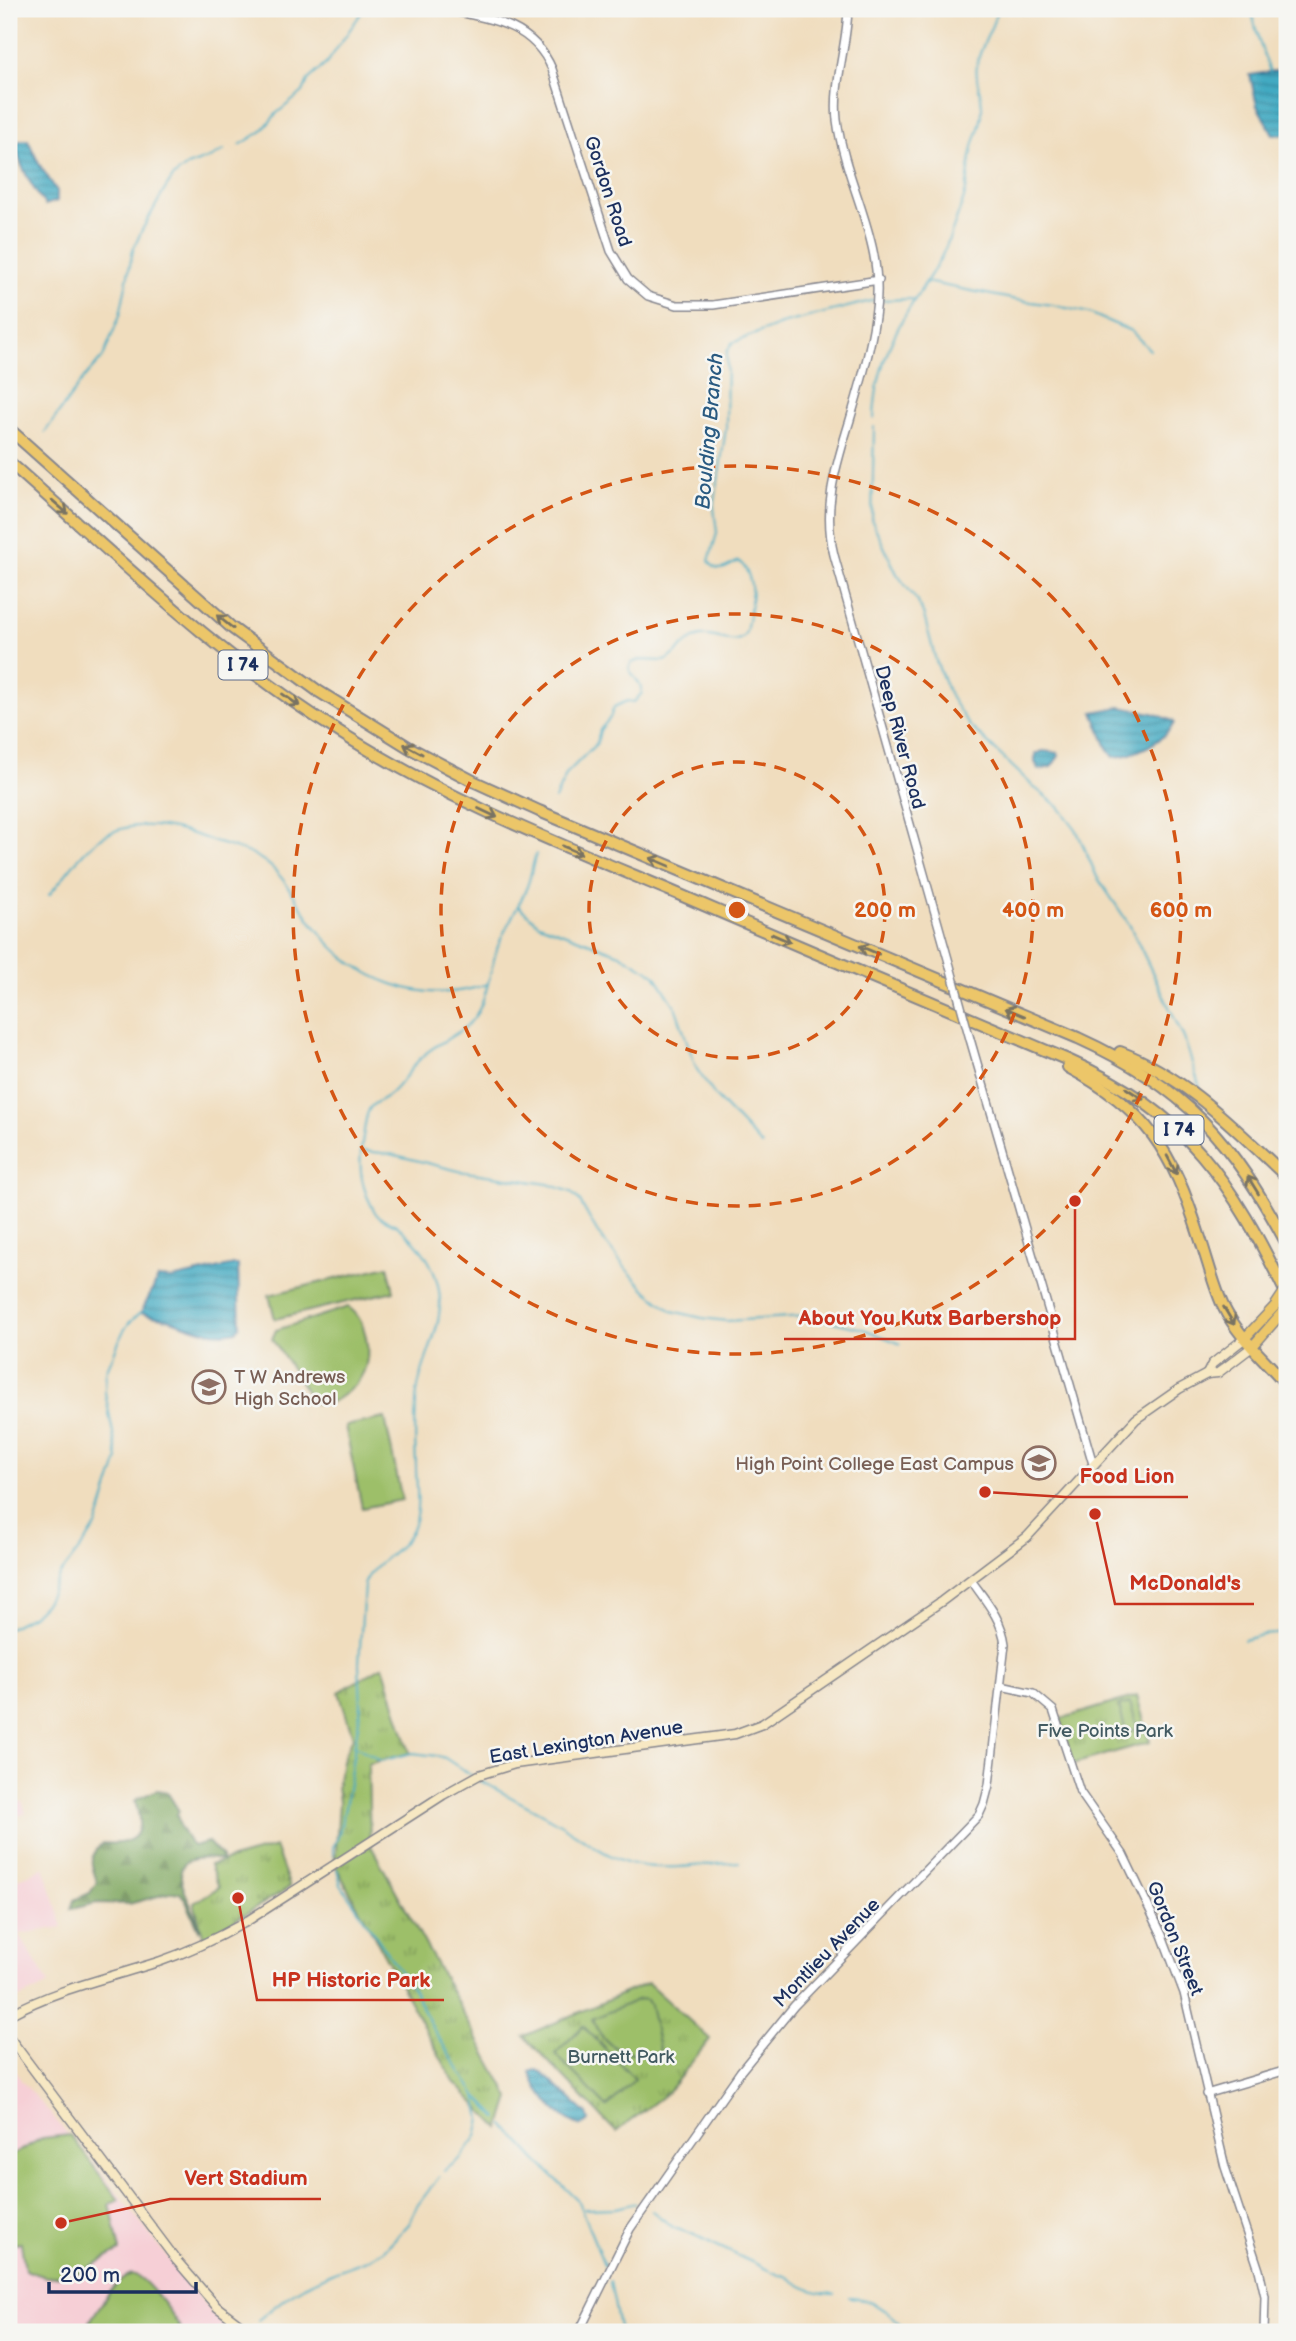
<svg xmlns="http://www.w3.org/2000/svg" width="1296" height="2341" viewBox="0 0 1296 2341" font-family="'Balsamiq Sans',sans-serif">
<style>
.built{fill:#f6cfd6}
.grass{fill:url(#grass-tufts);stroke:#5c7764;stroke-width:2}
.forest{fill:url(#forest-firs);stroke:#4c6a5e;stroke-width:2}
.pitch{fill:#9dbf69;stroke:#5c7764;stroke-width:2}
.water{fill:url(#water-rules);stroke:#2e6c90;stroke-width:2}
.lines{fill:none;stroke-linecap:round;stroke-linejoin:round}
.stream{stroke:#42aac2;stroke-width:2}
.tertiary-casing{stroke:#86868e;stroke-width:10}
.secondary-casing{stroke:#86868e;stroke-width:11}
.primary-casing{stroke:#86868e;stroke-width:12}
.motorway-casing{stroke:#86868e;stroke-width:14}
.tertiary{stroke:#fff;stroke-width:7}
.secondary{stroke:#f7e8c3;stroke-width:8}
.primary{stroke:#ecc669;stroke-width:9}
.motorway{stroke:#ecc669;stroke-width:10}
.tertiary-bridge-casing{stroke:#86868e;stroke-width:10;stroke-linecap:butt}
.primary-bridge-casing{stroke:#86868e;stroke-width:12;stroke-linecap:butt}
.tertiary-bridge{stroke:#fff;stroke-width:7}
.primary-bridge{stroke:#ecc669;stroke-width:9}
.oneway{stroke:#797363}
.ring{fill:none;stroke:#d45514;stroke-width:3.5;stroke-dasharray:12 9}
.labels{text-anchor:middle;stroke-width:5;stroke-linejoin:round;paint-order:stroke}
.shield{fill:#f6f6f2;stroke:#5d6b8a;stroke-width:2}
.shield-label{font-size:18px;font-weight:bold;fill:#1b2f5e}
.street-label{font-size:19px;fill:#1b2f5e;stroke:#f6f6f2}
.education-label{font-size:19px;fill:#785e54;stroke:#f6f6f2;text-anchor:start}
.park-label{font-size:19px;fill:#425a61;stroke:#f6f6f2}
.water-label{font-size:21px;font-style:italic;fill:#295a81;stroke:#f6f6f2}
.centre{fill:#d45514;stroke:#f6f6f2;stroke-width:3.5}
.ring-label{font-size:21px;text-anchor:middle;font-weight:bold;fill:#d45514;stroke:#f6f6f2;stroke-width:5;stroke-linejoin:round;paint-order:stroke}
.leader{fill:none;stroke:#c8321e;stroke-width:2.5}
.callout-dot{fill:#c8321e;stroke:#f6f6f2;stroke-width:2.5}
.callout-label{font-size:21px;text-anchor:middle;font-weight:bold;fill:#c8321e;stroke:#f6f6f2;stroke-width:5;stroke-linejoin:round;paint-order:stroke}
</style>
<defs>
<pattern id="grass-tufts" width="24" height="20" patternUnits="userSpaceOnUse" patternTransform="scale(1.75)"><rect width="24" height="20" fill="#9dbf69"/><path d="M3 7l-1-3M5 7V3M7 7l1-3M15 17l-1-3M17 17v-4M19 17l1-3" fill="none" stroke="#7f9c5a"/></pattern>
<pattern id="forest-firs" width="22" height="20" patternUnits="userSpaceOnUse" patternTransform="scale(1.75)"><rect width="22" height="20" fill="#7ea65d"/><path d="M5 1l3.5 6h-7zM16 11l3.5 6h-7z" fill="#668850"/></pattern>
<pattern id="water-rules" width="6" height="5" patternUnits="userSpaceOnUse" patternTransform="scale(1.75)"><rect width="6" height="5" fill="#42aac2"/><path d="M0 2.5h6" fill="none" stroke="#368ba1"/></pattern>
</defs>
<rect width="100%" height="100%" fill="#f6f6f2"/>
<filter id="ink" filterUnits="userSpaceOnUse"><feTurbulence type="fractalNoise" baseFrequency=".0143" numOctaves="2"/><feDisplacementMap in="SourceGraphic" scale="14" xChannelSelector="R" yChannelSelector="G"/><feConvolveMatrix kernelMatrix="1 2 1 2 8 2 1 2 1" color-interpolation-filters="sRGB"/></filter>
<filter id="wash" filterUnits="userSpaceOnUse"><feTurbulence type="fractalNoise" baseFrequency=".00686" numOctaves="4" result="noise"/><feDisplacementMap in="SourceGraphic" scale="28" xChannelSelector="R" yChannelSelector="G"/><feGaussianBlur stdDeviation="1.57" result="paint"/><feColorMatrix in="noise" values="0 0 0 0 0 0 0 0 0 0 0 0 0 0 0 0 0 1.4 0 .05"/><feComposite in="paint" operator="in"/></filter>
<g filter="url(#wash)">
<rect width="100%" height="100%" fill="#f0ddbe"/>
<g class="built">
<path d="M22 1801 26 1813 9 1819V1807Z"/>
<path d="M44 1867 63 1927 19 1934 49 1984 11 2002H9V1883Z"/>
<path d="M9 2062 21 2080 100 2171 220 2324 234 2332H9Z"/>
</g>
<g class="grass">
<path d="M383 1666 410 1753 368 1764 370 1844 510 2098 500 2129 454 2082 335 1865 339 1802 337 1787 342 1760 353 1737 339 1692Z"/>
<path d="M1137 1696 1150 1742 1073 1764 1060 1719Z"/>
<path d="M275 1847 290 1887 204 1939 194 1903 219 1887 210 1865Z"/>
<path d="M648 1983 710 2039 668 2092 616 2132 524 2036Z"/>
</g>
<path class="forest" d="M157 1790 167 1792 179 1811 177 1814 180 1827 190 1844 194 1846 208 1842 222 1857V1860C154 1849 188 1893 200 1928L199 1930 185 1899 180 1893 173 1892 129 1904 97 1903 71 1909 74 1900 90 1893 97 1882C91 1862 87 1861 102 1843 136 1846 146 1834 135 1802L137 1799Z"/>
<g class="pitch">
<path d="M388 1266 394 1291 275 1319 269 1295Z"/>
<path d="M348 1307C367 1319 372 1354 363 1373 359 1383 349 1391 340 1397 332 1403 324 1406 314 1403L272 1339 276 1330Z"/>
<path d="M385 1418 402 1500 362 1508 345 1426Z"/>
<path d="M1130 1703 1138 1729 1126 1732 1119 1706Z"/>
<path d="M639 1999 647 2000 650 2005 660 2053C628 2056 606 2052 592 2019Z"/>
<path d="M583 2026 635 2079 607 2107 555 2054Z"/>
<path d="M70 2135 119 2200 110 2204 120 2251 76 2274 71 2269 62 2272 60 2276 46 2277 25 2270 21 2243 9 2245V2157L42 2138Z"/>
<path d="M132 2274C148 2277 174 2318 183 2332H83C94 2316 114 2279 132 2274Z"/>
</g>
<g class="water">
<path d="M1287 69V132L1282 135 1273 134 1257 106 1250 75Z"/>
<path d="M21 140H28L39 164 57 191V201L45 205C34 190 15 160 17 142Z"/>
<path d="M1120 707 1153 713 1173 721 1174 723C1165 741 1134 756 1114 757L1107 748 1093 712Z"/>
<path d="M1043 751 1058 753 1059 756 1051 767 1039 770 1035 762V754Z"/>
<path d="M234 1265H238L240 1326 236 1331C212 1336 196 1329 174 1321 163 1317 151 1317 141 1313L158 1278 172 1279Z"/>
<path d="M536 2070 541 2072 587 2114 589 2121 581 2126C558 2117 538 2095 530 2072Z"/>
</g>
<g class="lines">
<g class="stream">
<path d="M1251 9 1259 41 1270 72"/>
<path d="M240 145 262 131 277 113 303 92 308 80 327 63 364 9"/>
<path d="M926 282 1017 300 1053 305 1089 313 1131 331 1150 350"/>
<path d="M880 300 914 299"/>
<path d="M874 419C876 356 902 319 935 268 947 250 954 225 962 204 969 186 968 166 973 147 976 134 982 125 982 111 983 95 974 80 977 64 981 44 994 28 997 9"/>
<path d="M874 427 872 521 897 574 918 602 924 616 936 661 951 698 969 725 1035 788 1059 807 1076 829 1097 877 1129 924 1156 980 1184 1038 1200 1088"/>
<path d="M45 432 84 378 103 357 120 315 133 250 142 230 164 191 173 177 187 166 212 157 224 150"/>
<path d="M9 520 15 507 12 491"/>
<path d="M555 799 567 773 597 743 600 730 610 718 614 707 627 701 634 702 642 693 640 685 629 669 631 663 640 660 665 661C678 655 685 639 701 636 716 633 738 650 746 632 750 609 759 579 739 561 727 566 718 576 709 561L717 533 714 508 726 428 727 352 732 343 781 324 875 300"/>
<path d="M49 895C64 878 76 858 94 843 129 814 177 827 215 842 233 848 254 852 269 865 289 882 300 908 317 929 356 980 424 1007 487 984"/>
<path d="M518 906 539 924 620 954 655 975 675 1006 696 1068 716 1097 762 1146"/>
<path d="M364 1151 391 1154 459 1171 548 1184 571 1192 579 1200 597 1232 627 1270 648 1292 672 1311 702 1318 726 1321 806 1316 864 1329 901 1344"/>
<path d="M9 1628 32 1616 47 1601 59 1576 87 1540 97 1524 118 1459 105 1392 106 1372 123 1332 129 1323 140 1313"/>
<path d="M1244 1640 1262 1635 1287 1633"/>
<path d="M354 1745 381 1761 412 1753 438 1756 445 1758 472 1776"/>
<path d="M477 1779C503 1793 528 1806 553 1820 582 1836 609 1862 644 1866 676 1870 708 1864 740 1862"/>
<path d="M333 1857V1847L338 1837 345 1808 361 1706 359 1664 364 1585C372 1562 402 1552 412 1529 421 1508 416 1488 416 1466 415 1442 414 1416 417 1392 423 1355 447 1324 438 1285 432 1260 416 1240 396 1225 390 1222 382 1219 377 1215 373 1210 370 1202 367 1196 356 1168 361 1148 366 1119 370 1100 378 1104 390 1094 403 1083 411 1066 425 1054 440 1041 463 1034 475 1016 487 1000 491 965 498 946 506 926 518 908 526 889 531 878 532 865 536 854"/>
<path d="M337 1869 341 1885 415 1993 433 2029 476 2095 481 2119 477 2136 461 2158 444 2171"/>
<path d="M477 2096 498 2118"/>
<path d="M504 2125 537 2161 577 2199 605 2267"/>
<path d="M584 2209 615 2208 636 2203"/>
<path d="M652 2211 674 2228 692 2234 779 2275C787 2275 788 2277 795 2282 807 2290 820 2294 835 2294"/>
<path d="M610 2282 620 2332"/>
<path d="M849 2298C873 2298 892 2314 907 2332"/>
<path d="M258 2320 289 2295 304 2286 331 2273 367 2260 384 2250 409 2224 417 2206 439 2177"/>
</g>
</g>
</g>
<g filter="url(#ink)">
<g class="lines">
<defs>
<g id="tertiary">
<path d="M442 9C486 18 532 22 552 69L611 251 628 279 648 296 677 305H713L879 280"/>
<path d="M848 9C847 46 833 83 837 120 846 189 887 243 875 317 870 352 860 386 850 420 836 466 822 507 834 555L950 966"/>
<path d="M970 1039 1093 1464"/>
<path d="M1001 1686 1033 1693 1053 1710 1080 1792 1123 1854 1162 1935 1184 1993 1225 2167 1259 2270 1265 2296 1264 2332"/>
<path d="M1206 2094 1287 2070"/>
<path d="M579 2332 630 2229 740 2072 794 2006 979 1815 984 1804 989 1785 1005 1644C1002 1619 985 1600 971 1580"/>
</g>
<g id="secondary">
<path d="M1207 1374 1212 1364 1245 1338"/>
<path d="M9 2015C56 1989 109 1978 161 1961 190 1951 217 1938 244 1923L443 1795 479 1775 515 1764 735 1734 762 1724 942 1601 1027 1537 1136 1419 1179 1389 1207 1374 1218 1373 1252 1347"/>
<path d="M9 2037 177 2261 217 2307 250 2332"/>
</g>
<g id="primary">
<path d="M1245 1338 1275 1306"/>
<path d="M1252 1347 1287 1307"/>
</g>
<g id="motorway">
<path d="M9 429 232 628 318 691 410 748 473 781 539 811 1078 1038C1186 1087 1232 1141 1287 1244"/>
<path d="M9 462C115 555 217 656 338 731 443 798 557 843 671 891 803 948 936 1004 1068 1060 1188 1113 1231 1181 1287 1295"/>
<path d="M1120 1052C1187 1077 1236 1130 1287 1177"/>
<path d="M1068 1067C1147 1109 1172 1151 1199 1235 1207 1258 1213 1284 1223 1306 1238 1337 1265 1359 1287 1385"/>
</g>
</defs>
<use href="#tertiary" class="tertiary-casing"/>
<use href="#secondary" class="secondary-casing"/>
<use href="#primary" class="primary-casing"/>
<use href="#motorway" class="motorway-casing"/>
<use href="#tertiary" class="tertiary"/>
<use href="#secondary" class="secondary"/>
<use href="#primary" class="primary"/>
<use href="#motorway" class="motorway"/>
<defs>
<path id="tertiary-bridge" d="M950 966 970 1039"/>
<path id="primary-bridge" d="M1275 1306 1287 1288"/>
</defs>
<use href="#tertiary-bridge" class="tertiary-bridge-casing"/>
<use href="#primary-bridge" class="primary-bridge-casing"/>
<use href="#tertiary-bridge" class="tertiary-bridge"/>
<use href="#primary-bridge" class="primary-bridge"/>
</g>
<defs><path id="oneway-shaft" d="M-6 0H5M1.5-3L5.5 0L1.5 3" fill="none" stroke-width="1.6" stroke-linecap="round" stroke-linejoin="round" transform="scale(1.75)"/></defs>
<g class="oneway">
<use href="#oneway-shaft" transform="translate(60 507) rotate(41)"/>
<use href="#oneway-shaft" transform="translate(225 622) rotate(-141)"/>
<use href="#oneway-shaft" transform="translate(291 700) rotate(35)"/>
<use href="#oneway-shaft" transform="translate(413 749) rotate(-151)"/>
<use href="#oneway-shaft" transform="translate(488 813) rotate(25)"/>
<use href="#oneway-shaft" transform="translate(572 850) rotate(23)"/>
<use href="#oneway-shaft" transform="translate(660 862) rotate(-157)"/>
<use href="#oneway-shaft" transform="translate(781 938) rotate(23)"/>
<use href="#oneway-shaft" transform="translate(869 950) rotate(-157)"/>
<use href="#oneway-shaft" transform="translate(1015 1012) rotate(-157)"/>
<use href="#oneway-shaft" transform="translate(1135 1094) rotate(33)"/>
<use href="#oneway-shaft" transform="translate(1172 1165) rotate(62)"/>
<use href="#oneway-shaft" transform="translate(1253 1185) rotate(-122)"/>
<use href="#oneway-shaft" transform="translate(1229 1316) rotate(59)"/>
</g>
</g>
<g class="ring">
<circle cx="737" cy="910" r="148"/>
<circle cx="737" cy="910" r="296"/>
<circle cx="737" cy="910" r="444"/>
</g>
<defs>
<symbol id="school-ring" viewBox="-11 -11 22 22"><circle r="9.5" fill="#f6f6f2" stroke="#8d6e63" stroke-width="1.5"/><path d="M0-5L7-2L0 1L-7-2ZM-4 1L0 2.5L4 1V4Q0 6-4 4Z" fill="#8d6e63"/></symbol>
</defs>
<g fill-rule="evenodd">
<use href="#school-ring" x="190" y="1368" width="38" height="38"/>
<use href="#school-ring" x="1020" y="1444" width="38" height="38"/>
</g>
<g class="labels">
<g class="shield">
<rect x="218.5" y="650.5" width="49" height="29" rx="5"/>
<rect x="1154.5" y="1115.5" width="49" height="29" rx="5"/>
</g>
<g class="shield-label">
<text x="243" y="671">I 74</text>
<text x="1179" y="1136">I 74</text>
</g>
<g class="street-label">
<text transform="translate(609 191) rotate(72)" y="7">Gordon Road</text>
<text transform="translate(901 737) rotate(75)" y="7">Deep River Road</text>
<text transform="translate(586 1741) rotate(-9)" y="7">East Lexington Avenue</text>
<text transform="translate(1176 1938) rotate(68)" y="7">Gordon Street</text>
<text transform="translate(826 1952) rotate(-46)" y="7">Montlieu Avenue</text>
</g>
<g class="education-label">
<text x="234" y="1383">T W Andrews<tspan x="234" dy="22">High School</tspan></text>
<text x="1014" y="1470" text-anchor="end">High Point College East Campus</text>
</g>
<g class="park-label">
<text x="1105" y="1737">Five Points Park</text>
<text x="621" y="2063">Burnett Park</text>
</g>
<g class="water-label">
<text transform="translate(709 431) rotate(-85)" y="7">Boulding Branch</text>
</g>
</g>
<circle cx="737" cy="910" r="10" class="centre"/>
<g class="ring-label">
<text x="885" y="917">200 m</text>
<text x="1033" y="917">400 m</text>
<text x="1181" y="917">600 m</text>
</g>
<path class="leader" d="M1075 1201L1075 1339H784M985 1492L1065 1497H1188M1095 1514L1115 1604H1254M238 1898L257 2000H444M61 2223L170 2199H321"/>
<g class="callout-dot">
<circle cx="1075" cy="1201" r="7"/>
<circle cx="985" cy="1492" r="7"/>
<circle cx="1095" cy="1514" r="7"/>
<circle cx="238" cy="1898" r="7"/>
<circle cx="61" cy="2223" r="7"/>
</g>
<g class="callout-label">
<text x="930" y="1325">About You Kutx Barbershop</text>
<text x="1127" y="1483">Food Lion</text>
<text x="1185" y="1590">McDonald's</text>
<text x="351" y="1987">HP Historic Park</text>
<text x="246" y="2185">Vert Stadium</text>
</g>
<rect width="1296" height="2341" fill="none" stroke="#f6f6f2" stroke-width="35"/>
<path d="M49 2282v10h147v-10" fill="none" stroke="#1b2f5e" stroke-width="3.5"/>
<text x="60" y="2282" font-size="21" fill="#1b2f5e" stroke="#f6f6f2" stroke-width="5" paint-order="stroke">200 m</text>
</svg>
